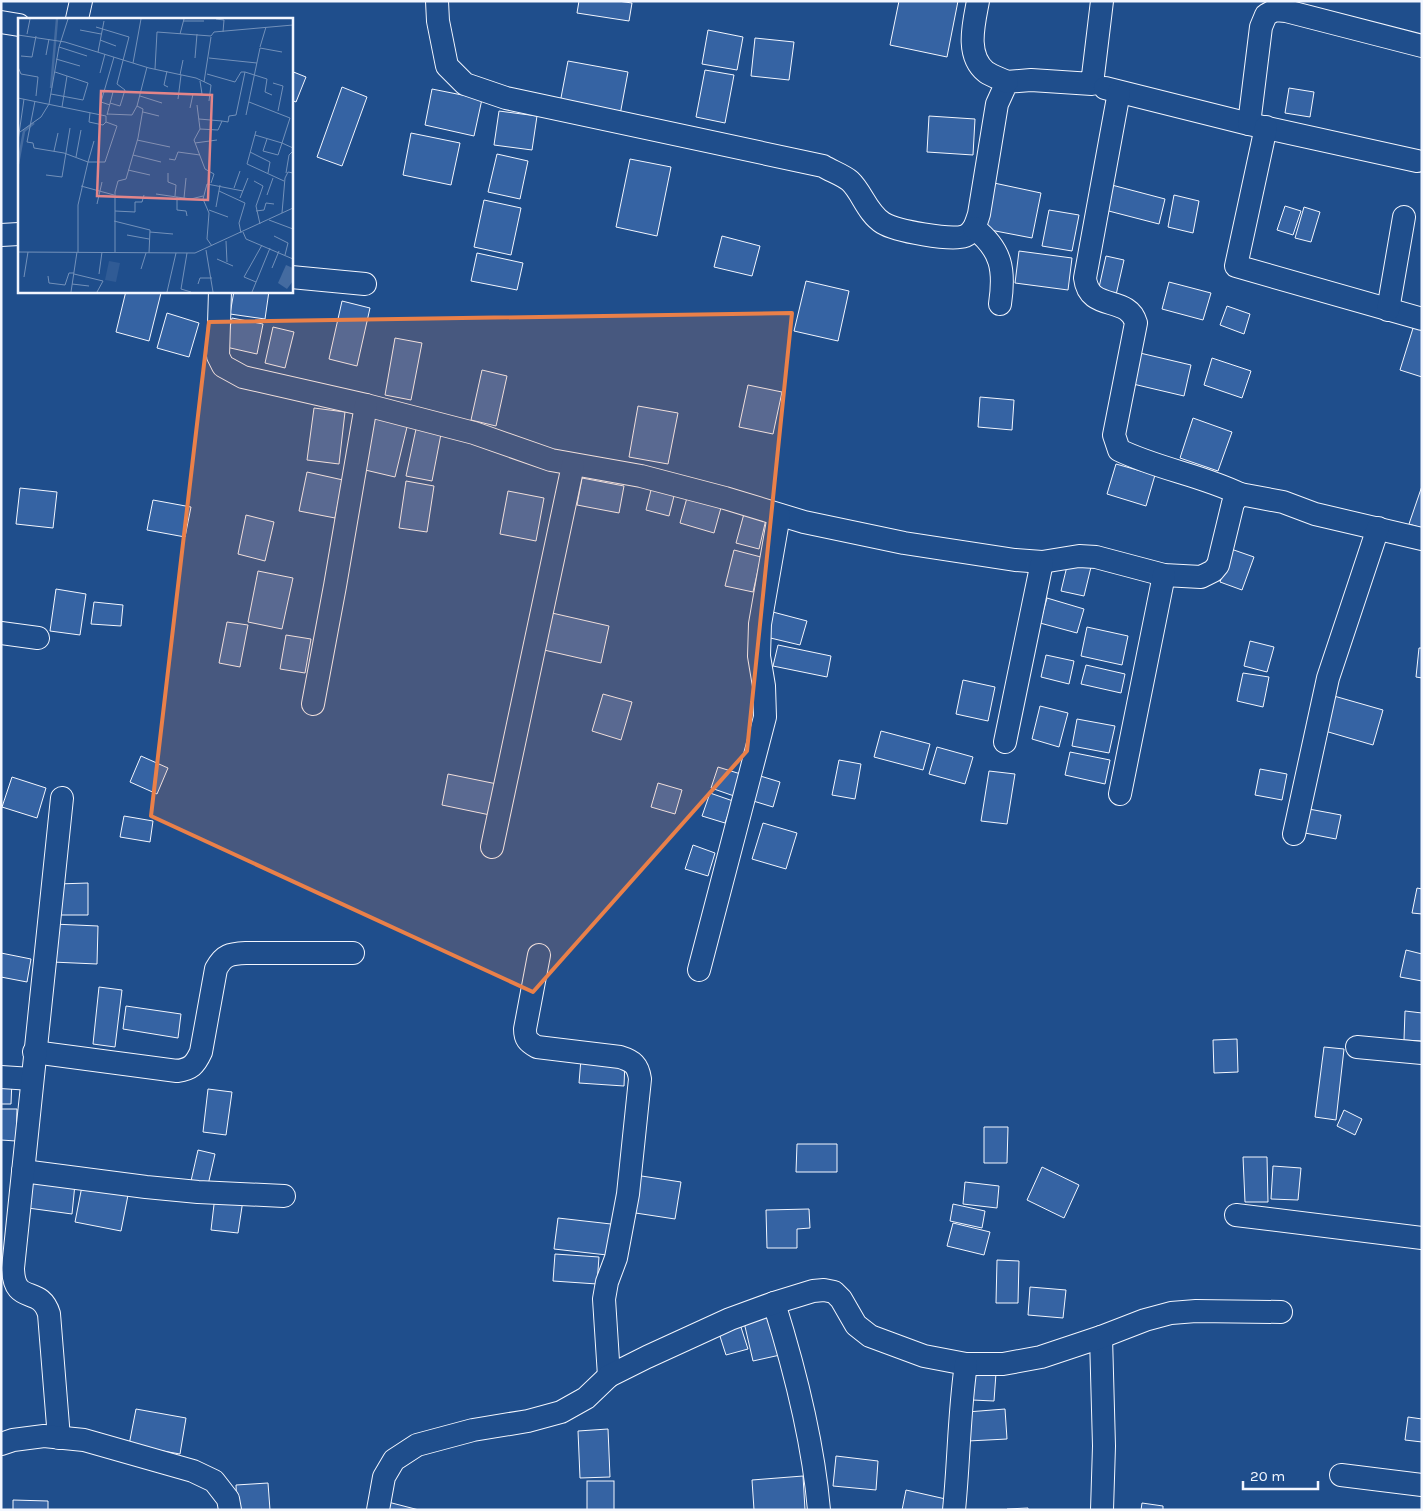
<svg xmlns="http://www.w3.org/2000/svg" width="1423" height="1511" viewBox="0 0 1423 1511" font-family="Karla,sans-serif">
<style>
.building{fill:#3563a3;stroke:#f2f6ff}
.lines{fill:none;stroke-linecap:round;stroke-linejoin:round}
.minor-casing{stroke:#f2f6ff;stroke-width:24}
.minor{stroke:#1f4e8c;stroke-width:22}
.marked{fill:#ea8049;fill-opacity:0.2;stroke:#ea8049;stroke-width:4;stroke-linejoin:round}
.inset-river{fill:none;stroke:#446ba0;stroke-width:2.5}
.inset-road{fill:none;stroke:#7391ba;stroke-width:1}
.view{fill:#e38589;fill-opacity:0.15;stroke:#e38589;stroke-width:2.5}
.inset-edge{fill:none;stroke:#f2f6ff;stroke-width:2.5}
</style>
<rect width="100%" height="100%" fill="#1f4e8c"/>
<g class="building">
<path d="M579 1H618L632 3 629 21 577 13Z"/>
<path d="M899 1H958L947 57 890 45Z"/>
<path d="M708 30 743 37 737 70 702 64Z"/>
<path d="M755 38 794 42 789 80 751 76Z"/>
<path d="M568 61 628 72 620 115 560 103Z"/>
<path d="M705 70 734 75 725 123 696 117Z"/>
<path d="M291 71 306 77 296 102 291 100Z"/>
<path d="M342 87 367 97 342 166 317 157Z"/>
<path d="M1289 88 1314 92 1310 117 1285 113Z"/>
<path d="M432 89 482 99 474 136 425 125Z"/>
<path d="M499 111 537 116 532 150 494 145Z"/>
<path d="M929 116 975 119 973 155 927 152Z"/>
<path d="M411 133 460 143 451 185 403 175Z"/>
<path d="M497 154 528 161 520 199 488 192Z"/>
<path d="M630 159 671 167 657 236 616 227Z"/>
<path d="M994 183 1041 193 1032 238 985 229Z"/>
<path d="M1108 184 1165 199 1159 224 1101 209Z"/>
<path d="M1174 195 1199 201 1193 233 1168 227Z"/>
<path d="M484 200 521 208 511 255 474 247Z"/>
<path d="M1285 206 1301 211 1293 235 1277 230Z"/>
<path d="M1304 207 1320 212 1311 242 1295 238Z"/>
<path d="M1049 210 1079 215 1072 251 1042 246Z"/>
<path d="M722 236 760 246 752 276 714 267Z"/>
<path d="M1019 251 1072 258 1068 290 1015 283Z"/>
<path d="M477 253 523 263 517 290 471 281Z"/>
<path d="M1106 256 1124 260 1116 295 1098 292Z"/>
<path d="M806 281 849 291 838 341 794 331Z"/>
<path d="M1169 282 1211 293 1203 320 1162 309Z"/>
<path d="M126 291 161 293 149 341 116 332Z"/>
<path d="M234 291H269L265 319 230 314Z"/>
<path d="M342 301 370 308 357 366 329 359Z"/>
<path d="M1227 306 1250 314 1244 334 1220 325Z"/>
<path d="M167 313 199 323 189 357 157 348Z"/>
<path d="M232 318 263 324 257 354 226 347Z"/>
<path d="M1414 325 1422 328V377L1400 370Z"/>
<path d="M273 327 294 332 285 368 265 363Z"/>
<path d="M395 338 422 343 411 400 385 395Z"/>
<path d="M1140 353 1191 365 1184 396 1133 384Z"/>
<path d="M1212 358 1251 371 1242 398 1204 385Z"/>
<path d="M482 370 507 376 496 426 471 420Z"/>
<path d="M748 385 782 392 773 434 739 427Z"/>
<path d="M980 397 1014 400 1012 430 978 427Z"/>
<path d="M638 406 678 413 668 464 629 457Z"/>
<path d="M314 408 345 412 339 464 307 460Z"/>
<path d="M373 415 408 423 395 477 361 469Z"/>
<path d="M1193 418 1232 432 1218 471 1180 458Z"/>
<path d="M416 429 441 434 432 481 406 476Z"/>
<path d="M1116 464 1155 475 1146 506 1107 494Z"/>
<path d="M307 472 343 480 335 518 299 511Z"/>
<path d="M582 478 624 486 619 513 577 505Z"/>
<path d="M406 481 434 486 427 532 399 528Z"/>
<path d="M652 486 675 492 669 516 646 510Z"/>
<path d="M1422 486V528L1409 524Z"/>
<path d="M20 488 57 492 53 528 16 524Z"/>
<path d="M508 491 544 498 536 541 500 534Z"/>
<path d="M688 494 722 504 714 533 680 523Z"/>
<path d="M153 500 191 507 185 537 147 530Z"/>
<path d="M745 510 767 515 759 549 736 543Z"/>
<path d="M246 515 274 522 265 561 238 554Z"/>
<path d="M1231 549 1254 557 1242 590 1220 582Z"/>
<path d="M734 550 761 557 753 592 725 586Z"/>
<path d="M1068 562 1091 567 1084 596 1061 591Z"/>
<path d="M258 571 293 578 282 629 248 622Z"/>
<path d="M56 589 86 594 80 635 50 631Z"/>
<path d="M1047 598 1084 609 1077 633 1040 623Z"/>
<path d="M94 602 123 605 121 626 91 624Z"/>
<path d="M769 611 807 621 800 645 762 636Z"/>
<path d="M552 613 609 626 601 663 544 650Z"/>
<path d="M227 622 248 625 240 667 219 663Z"/>
<path d="M1087 627 1128 636 1122 665 1081 656Z"/>
<path d="M286 635 311 639 305 673 280 669Z"/>
<path d="M1250 641 1274 647 1267 672 1244 666Z"/>
<path d="M778 645 831 656 827 677 773 666Z"/>
<path d="M1419 648H1422V678L1416 677Z"/>
<path d="M1046 655 1074 661 1069 684 1041 677Z"/>
<path d="M1086 665 1125 674 1121 693 1081 684Z"/>
<path d="M1243 673 1269 677 1263 707 1237 701Z"/>
<path d="M963 680 995 687 988 721 956 714Z"/>
<path d="M603 694 632 702 621 740 592 731Z"/>
<path d="M1334 696 1383 710 1373 745 1325 731Z"/>
<path d="M1040 706 1068 713 1059 747 1032 739Z"/>
<path d="M1077 719 1115 726 1109 753 1072 746Z"/>
<path d="M881 731 930 744 923 770 874 757Z"/>
<path d="M937 747 973 757 965 784 929 774Z"/>
<path d="M1070 752 1110 760 1105 784 1065 775Z"/>
<path d="M141 756 168 768 157 794 130 782Z"/>
<path d="M839 760 861 764 855 799 832 795Z"/>
<path d="M718 767 744 775 737 797 711 788Z"/>
<path d="M1260 769 1287 774 1282 800 1255 795Z"/>
<path d="M989 771 1015 774 1007 824 981 821Z"/>
<path d="M448 774 497 784 490 815 442 805Z"/>
<path d="M757 775 780 782 773 807 750 800Z"/>
<path d="M12 777 46 788 37 818 2 807Z"/>
<path d="M658 783 682 790 675 814 651 807Z"/>
<path d="M710 793 733 801 725 823 702 816Z"/>
<path d="M1309 809 1341 815 1336 839 1305 833Z"/>
<path d="M124 816 153 821 150 842 120 837Z"/>
<path d="M763 823 797 833 786 869 752 859Z"/>
<path d="M693 845 715 853 708 876 685 869Z"/>
<path d="M88 883V915H57V884Z"/>
<path d="M1417 888 1422 889V914L1412 913Z"/>
<path d="M53 924 98 926 97 964 52 962Z"/>
<path d="M1406 950 1422 954V981L1400 977Z"/>
<path d="M1 953 31 959 27 982 1 977Z"/>
<path d="M99 987 122 990 115 1047 93 1044Z"/>
<path d="M126 1006 181 1014 178 1038 123 1029Z"/>
<path d="M1405 1011 1422 1013V1041L1404 1040Z"/>
<path d="M1237 1039 1238 1072 1214 1073 1213 1040Z"/>
<path d="M1324 1047 1344 1049 1336 1120 1315 1117Z"/>
<path d="M581 1059 625 1062 624 1086 579 1083Z"/>
<path d="M1 1079H12L11 1104H1Z"/>
<path d="M208 1089 232 1092 226 1135 203 1132Z"/>
<path d="M1 1109H17L16 1141 1 1140Z"/>
<path d="M1344 1110 1362 1119 1355 1135 1337 1126Z"/>
<path d="M984 1127H1008L1007 1163H984Z"/>
<path d="M797 1144H837V1172H796Z"/>
<path d="M198 1150 215 1154 208 1185 191 1181Z"/>
<path d="M1243 1157H1267L1268 1202H1245Z"/>
<path d="M1273 1166 1301 1168 1298 1200 1271 1199Z"/>
<path d="M1042 1167 1079 1185 1064 1218 1027 1200Z"/>
<path d="M635 1175 681 1182 675 1219 629 1212Z"/>
<path d="M31 1179 75 1184 72 1214 28 1208Z"/>
<path d="M83 1181 129 1190 121 1231 75 1222Z"/>
<path d="M965 1182 999 1186 997 1208 963 1204Z"/>
<path d="M215 1196 243 1200 238 1233 211 1230Z"/>
<path d="M953 1204 985 1211 982 1228 950 1221Z"/>
<path d="M809 1209 810 1228 797 1229V1248H767L766 1210Z"/>
<path d="M558 1218 611 1224 607 1255 554 1249Z"/>
<path d="M953 1223 990 1232 984 1255 947 1246Z"/>
<path d="M555 1254 599 1257 597 1284 553 1281Z"/>
<path d="M997 1260 1019 1261 1018 1303H996Z"/>
<path d="M1030 1287 1066 1290 1063 1318 1028 1315Z"/>
<path d="M770 1311 780 1355 753 1361 743 1318Z"/>
<path d="M739 1321 748 1349 726 1355 717 1327Z"/>
<path d="M973 1372 996 1373 994 1401 972 1400Z"/>
<path d="M136 1409 186 1418 180 1454 129 1445Z"/>
<path d="M1005 1409 1007 1439 968 1441 967 1412Z"/>
<path d="M1408 1417 1422 1419V1442L1405 1440Z"/>
<path d="M608 1429 610 1477 580 1478 578 1431Z"/>
<path d="M836 1456 878 1461 876 1490 833 1486Z"/>
<path d="M803 1476 805 1510H754L752 1480Z"/>
<rect x="587" y="1481" width="27" height="29"/>
<path d="M268 1483 270 1510H237L236 1485Z"/>
<path d="M906 1490 950 1500 948 1510H902Z"/>
<path d="M13 1500 48 1501V1510H13Z"/>
<path d="M388 1502 419 1510H386Z"/>
<path d="M1142 1503 1163 1506V1510H1141Z"/>
<path d="M1028 1508V1510H1007V1509Z"/>
</g>
<g class="lines">
<defs>
<g id="minor">
<path d="M437 1 438 21 447 66 465 84 506 98 823 166C831 171 843 175 850 181 862 192 867 213 883 223 896 231 951 241 965 236 974 232 976 223 979 214L997 104 1007 82 1031 80 1092 84 1102 1"/>
<path d="M978 1C974 23 965 55 986 72 992 76 1001 79 1007 82"/>
<path d="M77 19 81 1"/>
<path d="M1 22 19 25"/>
<path d="M1105 88 1249 124 1417 161"/>
<path d="M1119 92 1085 278C1089 313 1128 294 1136 323L1114 435 1119 450C1158 469 1201 475 1240 494"/>
<path d="M1249 124 1261 27 1266 15 1275 10 1286 11 1422 46"/>
<path d="M1266 127 1236 266 1422 319"/>
<path d="M974 228C1002 250 1005 270 1000 304"/>
<path d="M1 235 19 234"/>
<path d="M291 277 365 284"/>
<path d="M220 291 218 356 223 366 243 377 366 405 474 433 551 460 641 476 725 498 804 522 904 543 1015 560 1042 562 1079 556 1096 557 1164 575 1201 577 1213 571 1218 565 1233 503 1240 494 1283 502 1315 514 1422 539"/>
<path d="M1388 310 1404 217"/>
<path d="M1 633 38 638"/>
<path d="M313 704 335 586 366 405"/>
<path d="M1005 742 1042 562"/>
<path d="M1120 794 1164 575"/>
<path d="M1294 834 1328 678 1378 528"/>
<path d="M492 847 573 465"/>
<path d="M539 955 525 1029C525 1039 528 1042 537 1047L620 1057C633 1061 638 1065 640 1079L628 1194 616 1258 607 1282 604 1299 609 1376"/>
<path d="M699 970 765 717 764 686 759 656 760 624 779 515"/>
<path d="M1357 1047 1422 1053"/>
<path d="M34 1052 177 1071C191 1069 195 1065 201 1052L216 969C224 954 230 954 247 953H353"/>
<path d="M1 1077 32 1079"/>
<path d="M23 1171 146 1187 198 1192 284 1196"/>
<path d="M1236 1215 1422 1238"/>
<path d="M774 1303C795 1370 813 1440 819 1510"/>
<path d="M1101 1337 1104 1446 1102 1510"/>
<path d="M59 1438 49 1314C40 1284 14 1307 13 1268L62 798"/>
<path d="M1 1444 13 1440 44 1436 84 1440 193 1471 214 1481 228 1499 230 1510"/>
<path d="M1341 1475 1422 1485"/>
<path d="M378 1510 384 1477 394 1460 417 1445 473 1430 528 1421 561 1412 586 1398 609 1376 647 1357 730 1319 774 1303 813 1291 824 1290 834 1292 841 1299 856 1325 870 1336 924 1356 966 1364H1003L1041 1357 1101 1337 1145 1320 1171 1313 1196 1311 1281 1312"/>
<path d="M954 1510C959 1461 959 1412 966 1364"/>
</g>
</defs>
<use href="#minor" class="minor-casing"/>
<use href="#minor" class="minor"/>
</g>
<path class="marked" d="M792 313 747 751 533 992 151 816 209 322Z"/>
<g transform="translate(18 18)">
<rect width="275" height="275" fill="#1f4e8c"/>
<path d="M91 243 102 245 98 264 87 262Z" fill="#305b95"/>
<path d="M268 247 275 250V263L269 271 260 265Z" fill="#446ba0"/>
<path class="inset-river" d="M33 70 39 1M0 146 6 113 16 105"/>
<path class="inset-road" d="M198 1 206 2 205 14M165 3H186M78 9 111 19 99 66 107 72 102 88 92 85M62 12 83 16M9 16 12 1M162 16 166 1M0 17 47 24 131 50 178 60 193 67 191 83M82 22 98 28M41 29 69 38M242 29 248 9M80 34 86 3M28 37 31 21M3 38 14 39 18 18M177 40 179 16M191 40 239 45M38 41 62 48M115 45 123 1M0 49 3 56 20 59 18 78M137 51 139 14 193 18 196 14 275 7M149 53 146 67 150 69M227 54 249 61 247 74 254 77M82 55 87 36M162 57 165 42M186 64 193 19M255 65 265 68 260 93M33 76 65 82 70 65 37 54M122 78 144 85M0 80 88 98V104L99 108 87 144H70L60 187V234M160 81 163 57M17 83 9 124 15 125 16 130 46 135 70 144 76 123M231 84 272 100 264 125 275 130M92 87 83 84 96 39M179 87 182 111 176 122 187 151 196 156 193 165M44 89 49 58M172 90 175 76H184L182 63M125 94 141 98M72 95 71 104 85 107 88 104M89 96 114 97 119 88M89 97 95 74M228 97 242 30 264 34M181 101 204 103M182 111 200 112 204 103 210 104 211 98 218 97 227 54H223L217 64 189 56M238 113 229 146 266 163M2 114 23 99 31 86 41 29 50 1M237 117 264 125 260 137 245 133 249 121M119 122 152 129M0 123 6 81M177 125 199 122M36 133 40 115M232 134 252 144 250 155M115 137 143 144M58 139 63 112M151 141 157 142 160 134 182 137M110 152 132 157M150 155V164L158 167 157 178M268 155 271 137 275 133M28 157 44 159 52 110M236 163 245 168 238 188 242 206M63 168 96 177M216 170 222 153M201 173 227 185 221 205 223 215M138 176 173 181 185 178M249 177 255 160M159 179V192L168 193 169 198M166 180 168 160M222 180 230 160M79 186 84 164M198 189 202 167M191 192 210 199M97 193 117 194V184H124L126 177M238 193 246 192 248 185 256 186M264 195 267 160 270 154 275 155M251 202 275 211M96 203 132 212 131 235M132 214 155 216M225 214 228 221 275 241M109 217 131 221M256 218 270 225 267 237M208 223 209 244M194 228 189 221 191 195 185 181 189 166 225 173M188 232 195 274M0 234 177 235 275 190M97 234V174L100 163 108 161 120 120 125 91 119 88 129 49M169 235 163 271 173 274M199 241 215 248M254 250 261 233M123 251 128 235M56 256 85 263 79 274M81 256 84 234M30 258 31 265 47 267 51 255H56M6 259 10 234M238 264 226 259 244 227M54 266 71 268M180 266 182 260H194M53 274 59 234M149 274 158 235M234 274 252 230"/>
<path class="view" d="M83 73 194 77 190 182 79 178Z"/>
<rect width="275" height="275" class="inset-edge"/>
</g>
<rect width="1423" height="1511" fill="none" stroke="#f2f6ff" stroke-width="5"/>
<path d="M1243 1481v8h75v-8" fill="none" stroke="#f2f6ff" stroke-width="2.5"/>
<text x="1250" y="1481" font-size="15" fill="#f2f6ff" stroke="#1f4e8c" stroke-width="4" paint-order="stroke">20 m</text>
</svg>
